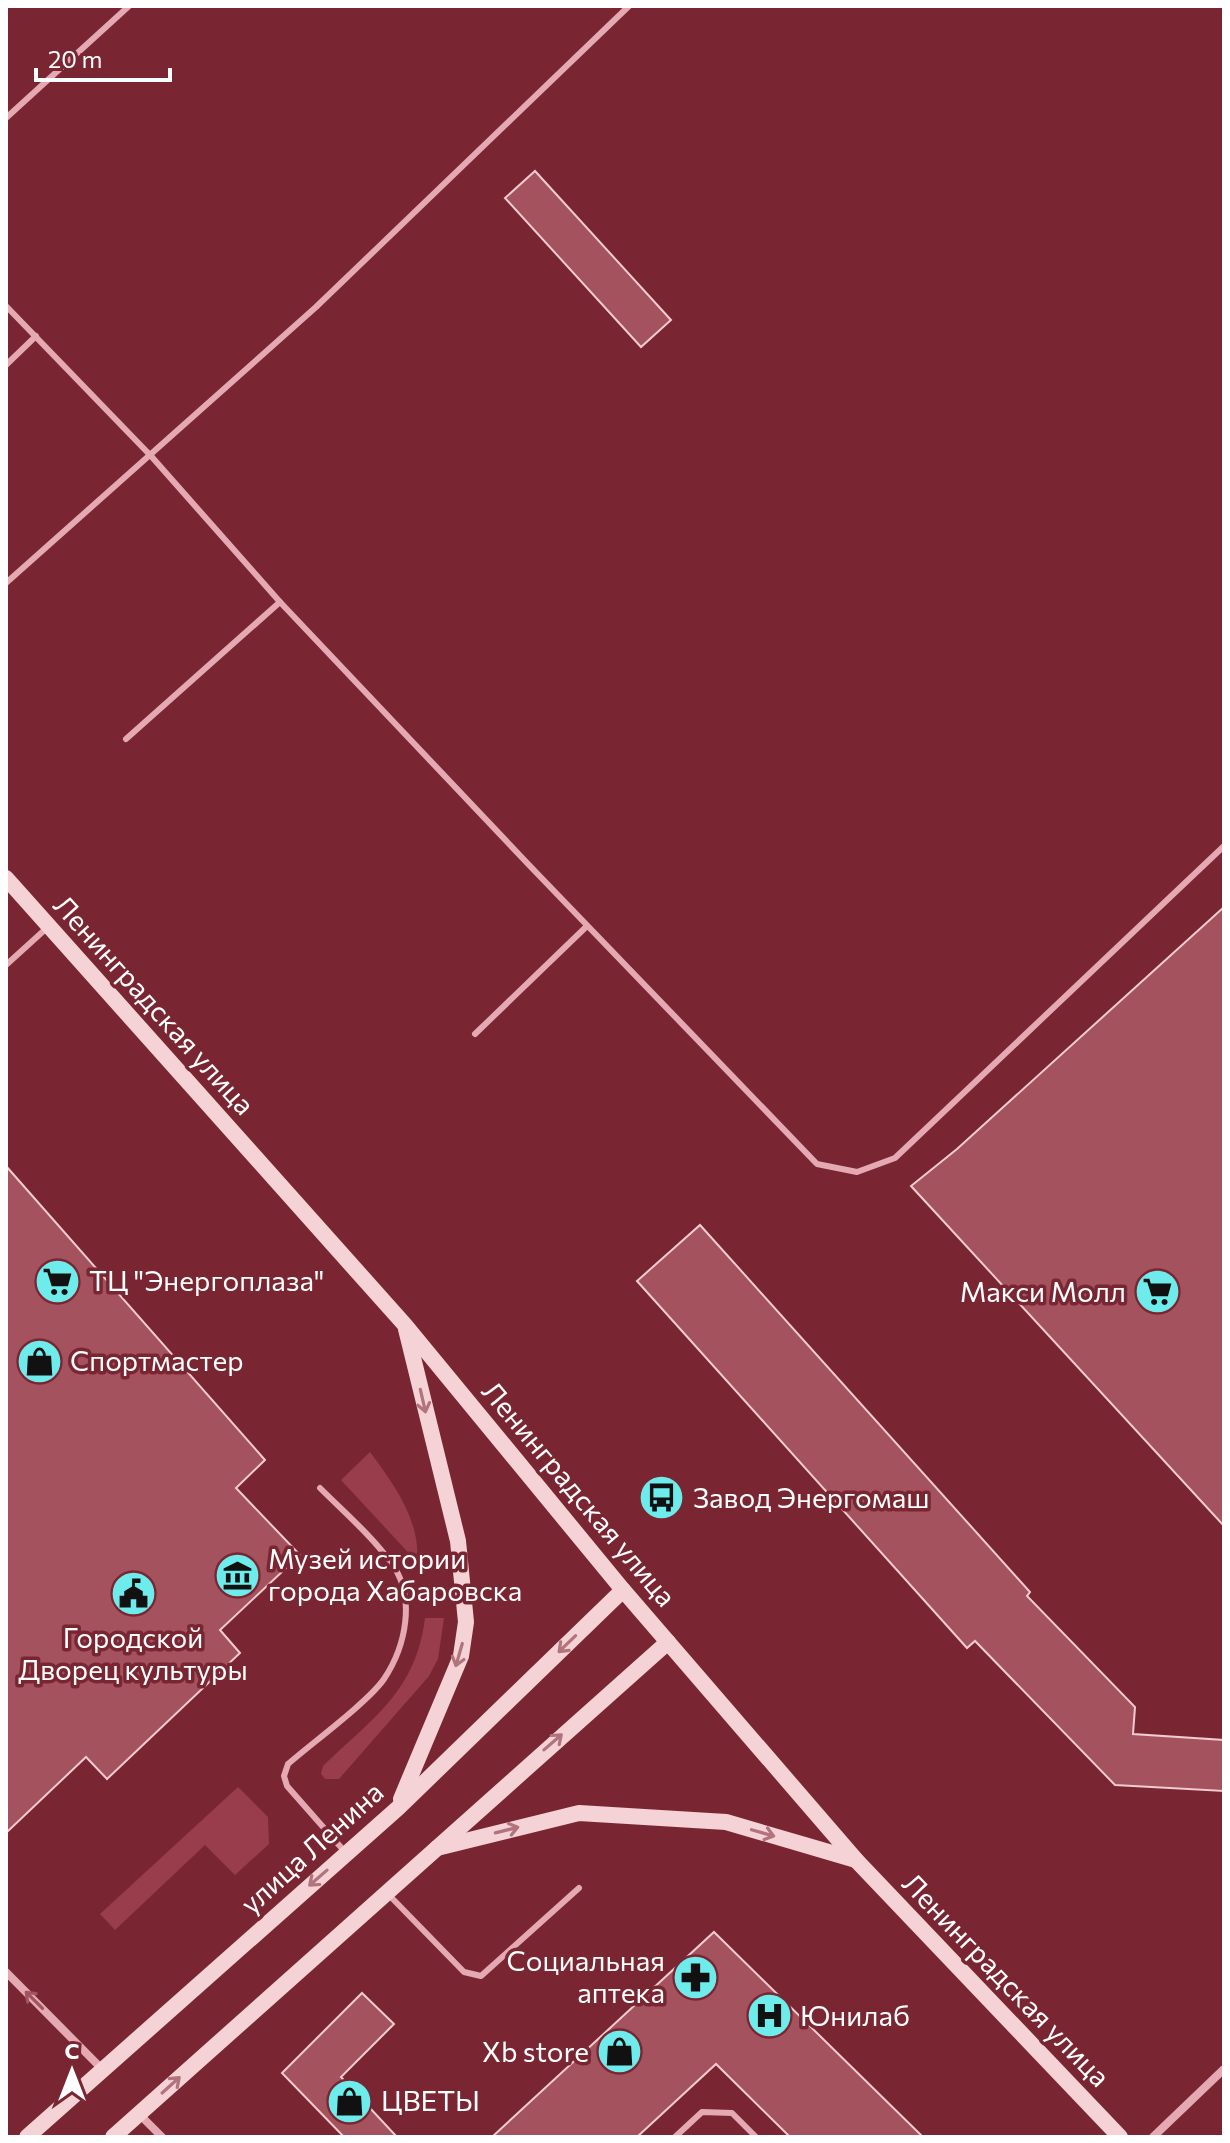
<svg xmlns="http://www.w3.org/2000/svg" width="1230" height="2143" viewBox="0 0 1230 2143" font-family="Commissioner,sans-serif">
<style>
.green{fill:#993c4c}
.building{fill:#a5525f;stroke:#f3cbd2;stroke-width:2}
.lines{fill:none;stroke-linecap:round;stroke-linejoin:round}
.service{stroke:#e4a9b2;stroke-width:6}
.minor{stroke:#e4a9b2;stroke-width:8}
.secondary{stroke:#f4d2d6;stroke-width:16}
.oneway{stroke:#b1737c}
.oneway2{stroke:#9f545f}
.labels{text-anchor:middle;stroke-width:7;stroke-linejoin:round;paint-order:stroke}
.street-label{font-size:28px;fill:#fff;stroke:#7a2632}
.poi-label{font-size:28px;fill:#fff;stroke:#7a2632;text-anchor:start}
</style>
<rect width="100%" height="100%" fill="#7a2632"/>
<g class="green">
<path d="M370 1452C393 1483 421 1521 417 1562L341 1480Z"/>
<path d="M425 1618H444L438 1659 429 1676 339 1779H325L321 1774 323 1766C373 1718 416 1691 425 1618Z"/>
<path d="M238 1787 268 1817 269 1844 235 1875 205 1845 115 1930 100 1914Z"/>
</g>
<g class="building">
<path d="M535 171 671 320 641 347 505 198Z"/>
<path d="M1224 907V1526L911 1186 957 1149Z"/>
<path d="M6 1166 265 1460 236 1488 300 1555 220 1630 240 1653 107 1779 86 1757 6 1833Z"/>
<path d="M700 1225 1030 1592 1027 1596 1135 1707 1133 1734 1224 1740V1791L1115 1785 975 1641 967 1648 637 1281Z"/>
<path d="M714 1932 923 2137H790L716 2064 637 2137H492Z"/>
<path d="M362 1993 394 2024 341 2077 397 2137H344L282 2073Z"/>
</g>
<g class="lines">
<g class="service">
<path d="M6 118 129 6"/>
<path d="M6 306 151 456 280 602 529 865 817 1164 857 1172 895 1158 1224 846"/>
<path d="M6 365 36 336"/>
<path d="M6 583 316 307 629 6"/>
<path d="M126 739 280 602"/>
<path d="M6 965 49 926"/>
<path d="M475 1034 587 926"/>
<path d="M320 1488C344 1512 372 1536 392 1564 416 1597 406 1646 384 1679 368 1702 312 1743 288 1764L284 1776 287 1786 346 1853"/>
<path d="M387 1893 464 1972 481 1976 579 1888"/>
<path d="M675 2137 702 2112 732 2113 756 2137"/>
</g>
<g class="minor">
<path d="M6 1972 102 2069"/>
<path d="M139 2114 162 2137"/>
<path d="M1153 2137 1224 2069"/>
</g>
<g class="secondary">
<path d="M6 878 405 1325 623 1590 856 1860 1120 2137"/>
<path d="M401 1799 461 1656 466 1622 458 1541 406 1329"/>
<path d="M437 1848 579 1813 726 1822 856 1860"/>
<path d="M27 2137 398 1808 623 1590"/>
<path d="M113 2137 668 1642"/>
</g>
</g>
<defs><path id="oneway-shaft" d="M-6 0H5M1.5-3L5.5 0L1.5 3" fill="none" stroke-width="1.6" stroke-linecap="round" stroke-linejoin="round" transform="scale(2)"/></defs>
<g class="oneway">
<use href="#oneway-shaft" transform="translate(423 1401) rotate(77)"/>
<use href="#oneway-shaft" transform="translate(567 1644) rotate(136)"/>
<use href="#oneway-shaft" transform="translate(459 1655) rotate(106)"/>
<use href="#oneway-shaft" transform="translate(553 1742) rotate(-41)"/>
<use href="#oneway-shaft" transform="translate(507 1830) rotate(-14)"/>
<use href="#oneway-shaft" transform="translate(763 1833) rotate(16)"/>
<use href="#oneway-shaft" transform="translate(318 1878) rotate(139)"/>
<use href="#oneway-shaft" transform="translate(171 2085) rotate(-42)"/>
</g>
<use class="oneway2" href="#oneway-shaft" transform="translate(34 2000) rotate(-135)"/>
<defs>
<symbol id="supermarket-disc" viewBox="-11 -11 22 22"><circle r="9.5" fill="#6eecec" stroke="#7a2632"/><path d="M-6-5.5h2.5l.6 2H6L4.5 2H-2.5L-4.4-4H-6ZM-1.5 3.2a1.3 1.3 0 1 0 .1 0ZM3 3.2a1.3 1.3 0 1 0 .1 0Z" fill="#111"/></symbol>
<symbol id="shop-disc" viewBox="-11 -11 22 22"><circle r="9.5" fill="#6eecec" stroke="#7a2632"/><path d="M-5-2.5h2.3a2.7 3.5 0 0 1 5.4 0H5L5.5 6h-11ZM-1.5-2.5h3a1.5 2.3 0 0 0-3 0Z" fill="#111"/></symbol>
<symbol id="bus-disc" viewBox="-11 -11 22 22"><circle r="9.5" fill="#6eecec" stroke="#7a2632"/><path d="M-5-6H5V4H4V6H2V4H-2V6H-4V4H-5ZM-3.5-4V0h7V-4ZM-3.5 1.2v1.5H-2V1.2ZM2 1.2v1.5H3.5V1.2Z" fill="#111"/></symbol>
<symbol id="museum-disc" viewBox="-11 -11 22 22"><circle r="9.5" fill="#6eecec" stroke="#7a2632"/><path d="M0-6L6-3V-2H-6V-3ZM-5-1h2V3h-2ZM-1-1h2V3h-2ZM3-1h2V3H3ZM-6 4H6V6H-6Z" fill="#111"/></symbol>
<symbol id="civic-disc" viewBox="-11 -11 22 22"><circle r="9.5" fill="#6eecec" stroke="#7a2632"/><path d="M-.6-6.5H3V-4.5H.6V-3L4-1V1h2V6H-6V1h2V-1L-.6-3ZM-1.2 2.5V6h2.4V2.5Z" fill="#111"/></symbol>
<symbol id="pharmacy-disc" viewBox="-11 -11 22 22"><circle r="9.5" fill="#6eecec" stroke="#7a2632"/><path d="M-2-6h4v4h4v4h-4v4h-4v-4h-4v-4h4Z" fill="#111"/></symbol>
<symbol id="hospital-disc" viewBox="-11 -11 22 22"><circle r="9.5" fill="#6eecec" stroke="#7a2632"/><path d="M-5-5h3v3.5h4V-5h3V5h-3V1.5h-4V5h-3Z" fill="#111"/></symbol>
</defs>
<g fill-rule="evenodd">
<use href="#supermarket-disc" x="32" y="1256" width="51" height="51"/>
<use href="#supermarket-disc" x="1132" y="1266" width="51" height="51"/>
<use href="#shop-disc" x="14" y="1336" width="51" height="51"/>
<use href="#bus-disc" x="636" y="1472" width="51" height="51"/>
<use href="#museum-disc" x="212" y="1550" width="51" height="51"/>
<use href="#civic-disc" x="108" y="1568" width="51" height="51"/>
<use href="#pharmacy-disc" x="670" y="1952" width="51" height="51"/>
<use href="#hospital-disc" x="744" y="1990" width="51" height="51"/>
<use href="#shop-disc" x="594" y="2026" width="51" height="51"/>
<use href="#shop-disc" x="324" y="2076" width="51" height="51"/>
</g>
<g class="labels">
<g class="street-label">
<text transform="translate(154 1005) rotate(48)" y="10">Ленинградская улица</text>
<text transform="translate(579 1494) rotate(50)" y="10">Ленинградская улица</text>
<text transform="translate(312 1848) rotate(-42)" y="10">улица Ленина</text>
<text transform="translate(1006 1980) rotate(46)" y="10">Ленинградская улица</text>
</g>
<g class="poi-label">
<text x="89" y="1291">ТЦ "Энергоплаза"</text>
<text x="1126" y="1302" text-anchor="end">Макси Молл</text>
<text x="70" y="1371">Спортмастер</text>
<text x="693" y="1508">Завод Энергомаш</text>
<text x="268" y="1569">Музей истории<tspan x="268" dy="32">города Хабаровска</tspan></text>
<text x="133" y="1648" text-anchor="middle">Городской<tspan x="133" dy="32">Дворец культуры</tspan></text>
<text x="665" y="1971" text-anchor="end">Социальная<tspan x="665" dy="32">аптека</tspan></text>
<text x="800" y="2026">Юнилаб</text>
<text x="589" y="2062" text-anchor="end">Xb store</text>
<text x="381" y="2111">ЦВЕТЫ</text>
</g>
</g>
<rect width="1230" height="2143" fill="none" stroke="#ffffff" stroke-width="16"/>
<g transform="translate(72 2071)" stroke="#7a2632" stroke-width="6" paint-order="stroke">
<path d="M0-6L14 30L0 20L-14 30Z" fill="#ffffff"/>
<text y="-12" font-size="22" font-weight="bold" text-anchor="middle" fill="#ffffff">С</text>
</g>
<path d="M36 68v12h134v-12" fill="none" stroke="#ffffff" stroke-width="4"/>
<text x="48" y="68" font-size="24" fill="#ffffff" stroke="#7a2632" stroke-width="6" paint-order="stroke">20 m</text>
</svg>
